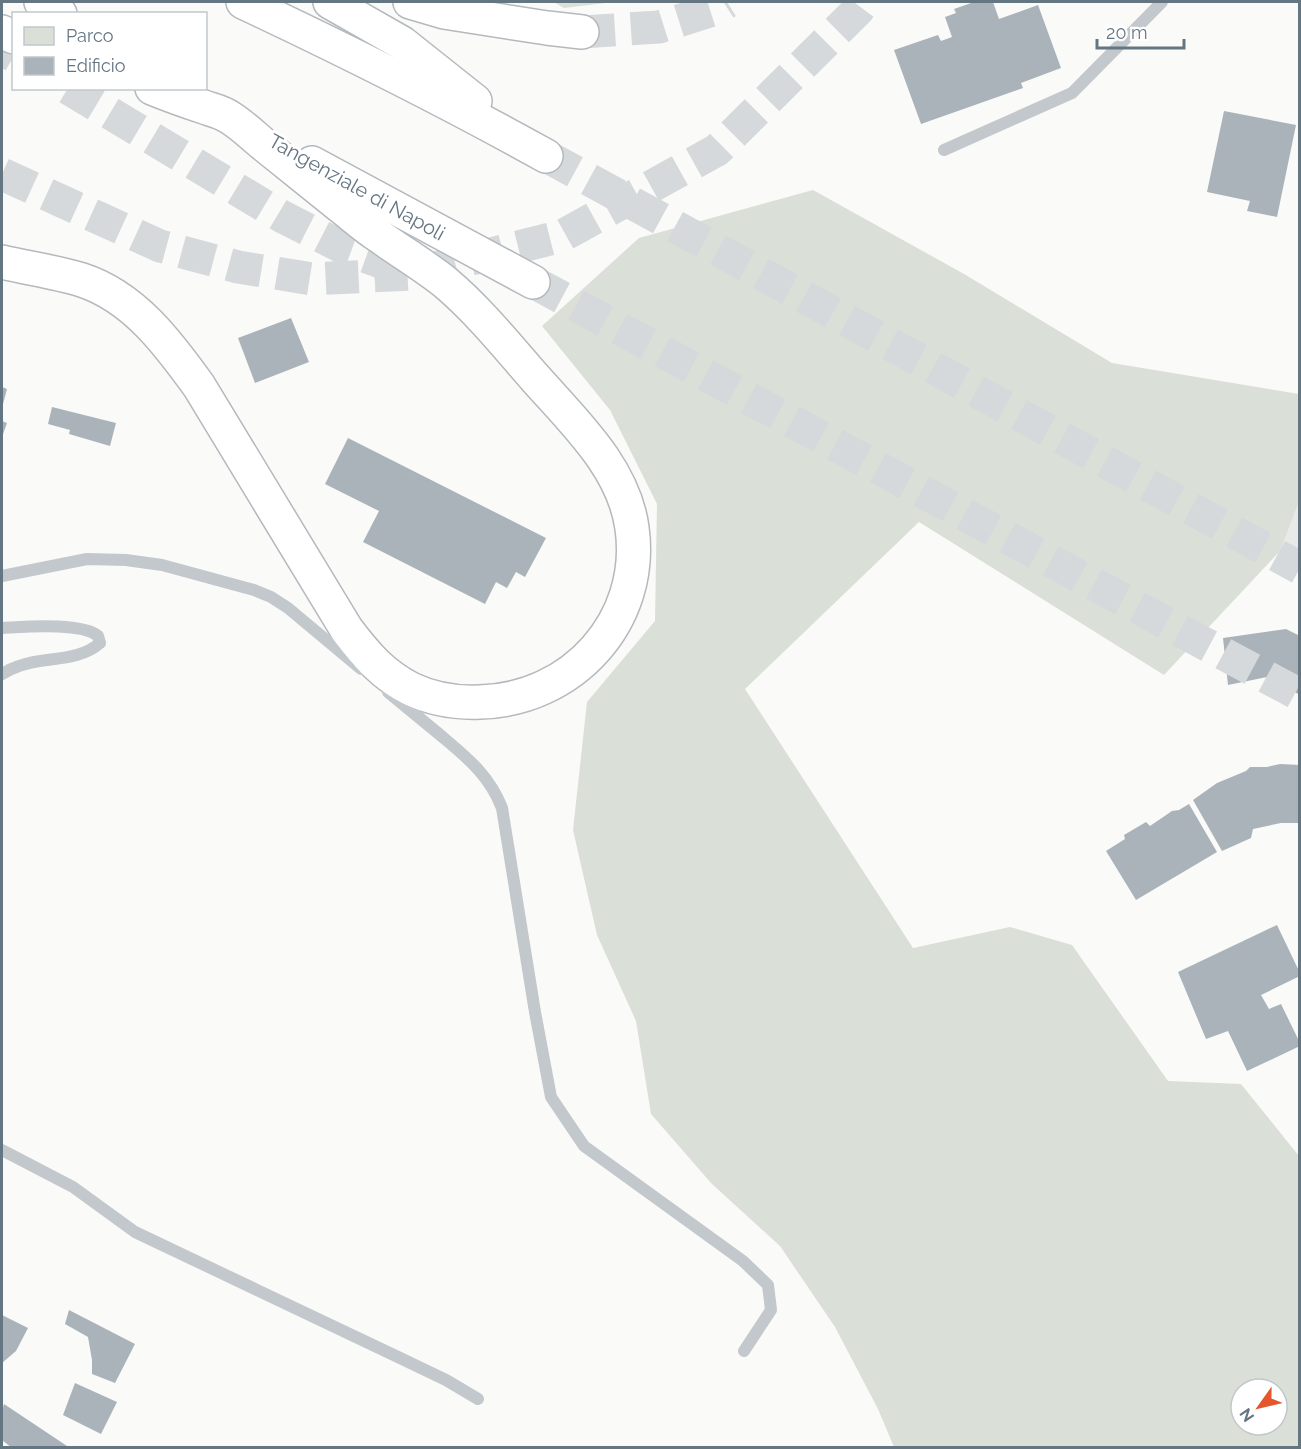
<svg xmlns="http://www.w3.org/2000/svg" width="1301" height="1449" viewBox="0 0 1301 1449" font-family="Raleway,sans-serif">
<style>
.built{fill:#e8e9e9}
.green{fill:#dadfd7;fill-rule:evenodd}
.building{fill:#aab3b9}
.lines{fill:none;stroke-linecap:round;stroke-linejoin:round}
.motorway-tunnel{stroke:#d5d9db;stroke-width:33;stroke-dasharray:33 16;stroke-linecap:butt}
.motorway-casing{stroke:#b4b9bd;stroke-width:36}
.service{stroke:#c3c8cc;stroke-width:12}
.motorway{stroke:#fff;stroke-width:33}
.labels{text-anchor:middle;stroke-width:6;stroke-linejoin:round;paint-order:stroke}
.street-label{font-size:20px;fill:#657683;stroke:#fff}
</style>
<rect width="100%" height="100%" fill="#fafaf8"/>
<path class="built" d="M1299 502V562L1280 551Z"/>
<g class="green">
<path d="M554 2H614L564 8Z"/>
<path d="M813 190 964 274 1112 363 1299 394V502L1280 551 1164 675 919 522 745 689 913 948 1010 927 1072 945 1168 1081 1241 1084 1299 1156V1447H894L878 1409 835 1327 780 1246 711 1183 651 1114 636 1021 597 935 573 830 587 702 655 621 657 504 610 410 542 326 639 238ZM1241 1389H1277V1425H1241Z"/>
</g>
<g class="building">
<path d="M974 2H993L999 19 1038 5 1061 68 1021 83 1023 88 921 124 894 50 938 35 941 41 952 37 945 17 956 13 954 9Z"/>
<path d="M1224 111 1296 125 1277 217 1247 211 1250 201 1207 192Z"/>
<path d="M291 318 309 362 255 383 238 338Z"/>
<path d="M2 387 7 389 2 408Z"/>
<path d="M52 407 116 423 110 446 69 434 70 430 48 424Z"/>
<path d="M2 421 7 423 2 437Z"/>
<path d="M348 438 546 538 525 577 516 572 507 588 496 582 485 604 363 542 379 511 325 484Z"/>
<path d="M1286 629 1300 636V695L1267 677 1228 685 1223 638Z"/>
<path d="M1280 764 1300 765V823H1281L1253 829 1251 838 1222 851 1193 800 1217 783 1246 771 1250 767H1267Z"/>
<path d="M1189 804 1217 852 1136 900 1106 851 1125 839 1124 835 1146 822 1150 826 1172 811 1179 810Z"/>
<path d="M1277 925 1300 973V976L1261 995 1269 1009 1281 1004 1300 1043V1046L1247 1071 1228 1031 1206 1039 1178 972Z"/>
<path d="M69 1310 135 1344 115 1383 92 1374V1360L88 1337 65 1324Z"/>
<path d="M2 1315 28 1328 16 1351 2 1363Z"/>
<path d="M75 1383 117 1402 101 1434 63 1415Z"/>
<path d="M4 1404 70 1448H12L2 1440V1411Z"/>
</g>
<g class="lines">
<g class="motorway-tunnel">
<path d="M582 32 659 27 716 9 727 2"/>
<path d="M2 49 14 56"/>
<path d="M68 88 283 217 348 250 400 269"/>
<path d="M546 156 1300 568"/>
<path d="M2 174 160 246 238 267 312 279 412 274 562 236 717 150 858 10 864 2"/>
<path d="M533 282 1300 695"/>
</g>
<defs>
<g id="motorway">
<path d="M41 2 60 14"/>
<path d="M243 2C345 50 447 101 546 156"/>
<path d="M330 2 402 43 475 101"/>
<path d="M410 2 444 12 547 28 582 32"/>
<path d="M2 32 14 37"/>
<path d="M312 163 533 282"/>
<path d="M2 262C27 268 57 272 82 280 134 297 168 343 199 386L347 630C366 655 383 675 411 689 432 699 456 703 480 702 572 700 645 621 632 528 624 468 574 422 536 379 507 346 479 311 446 283 425 266 401 252 379 236 365 227 353 216 340 206 314 185 289 165 263 144 252 135 241 124 229 117 222 112 212 110 204 107 186 101 169 95 152 88"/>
</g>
</defs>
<use href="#motorway" class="motorway-casing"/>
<g class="service">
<path d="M944 150 1072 93 1162 2"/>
<path d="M2 576 87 559 126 560 162 565 254 590 271 597 288 608 361 669"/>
<path d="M2 628C24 627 81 622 98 636L100 643C77 663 45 656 19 666 13 668 7 671 2 674"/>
<path d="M388 692C405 706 422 720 439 734 465 756 489 774 502 808L535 1012 551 1097 584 1146 743 1261 768 1285 771 1310 744 1351"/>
<path d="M2 1150 73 1187 135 1232 398 1357 446 1380 478 1399"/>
</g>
<use href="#motorway" class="motorway"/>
</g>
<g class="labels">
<g class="street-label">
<text transform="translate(357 187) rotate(29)" y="7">Tangenziale di Napoli</text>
</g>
</g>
<rect width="1301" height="1449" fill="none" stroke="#657683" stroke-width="6"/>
<rect x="12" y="12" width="195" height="78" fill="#ffffff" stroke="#c1c8cd" stroke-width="1.5"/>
<rect x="24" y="27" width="30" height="18" fill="#dadfd7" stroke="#c1c8cd" stroke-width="1.5"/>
<text x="66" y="42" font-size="18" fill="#657683">Parco</text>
<rect x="24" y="57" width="30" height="18" fill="#aab3b9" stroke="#c1c8cd" stroke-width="1.5"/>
<text x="66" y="72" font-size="18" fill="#657683">Edificio</text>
<g transform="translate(1259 1407) rotate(236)"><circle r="28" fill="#ffffff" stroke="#c1c8cd" stroke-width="1.5"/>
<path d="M0-4.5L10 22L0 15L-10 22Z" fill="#e4572e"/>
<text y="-9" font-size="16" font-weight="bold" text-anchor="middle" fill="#657683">N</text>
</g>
<path d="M1097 39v9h87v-9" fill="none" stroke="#657683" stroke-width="3"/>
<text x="1106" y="39" font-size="18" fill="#657683" stroke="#ffffff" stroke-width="4.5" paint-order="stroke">20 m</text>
</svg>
